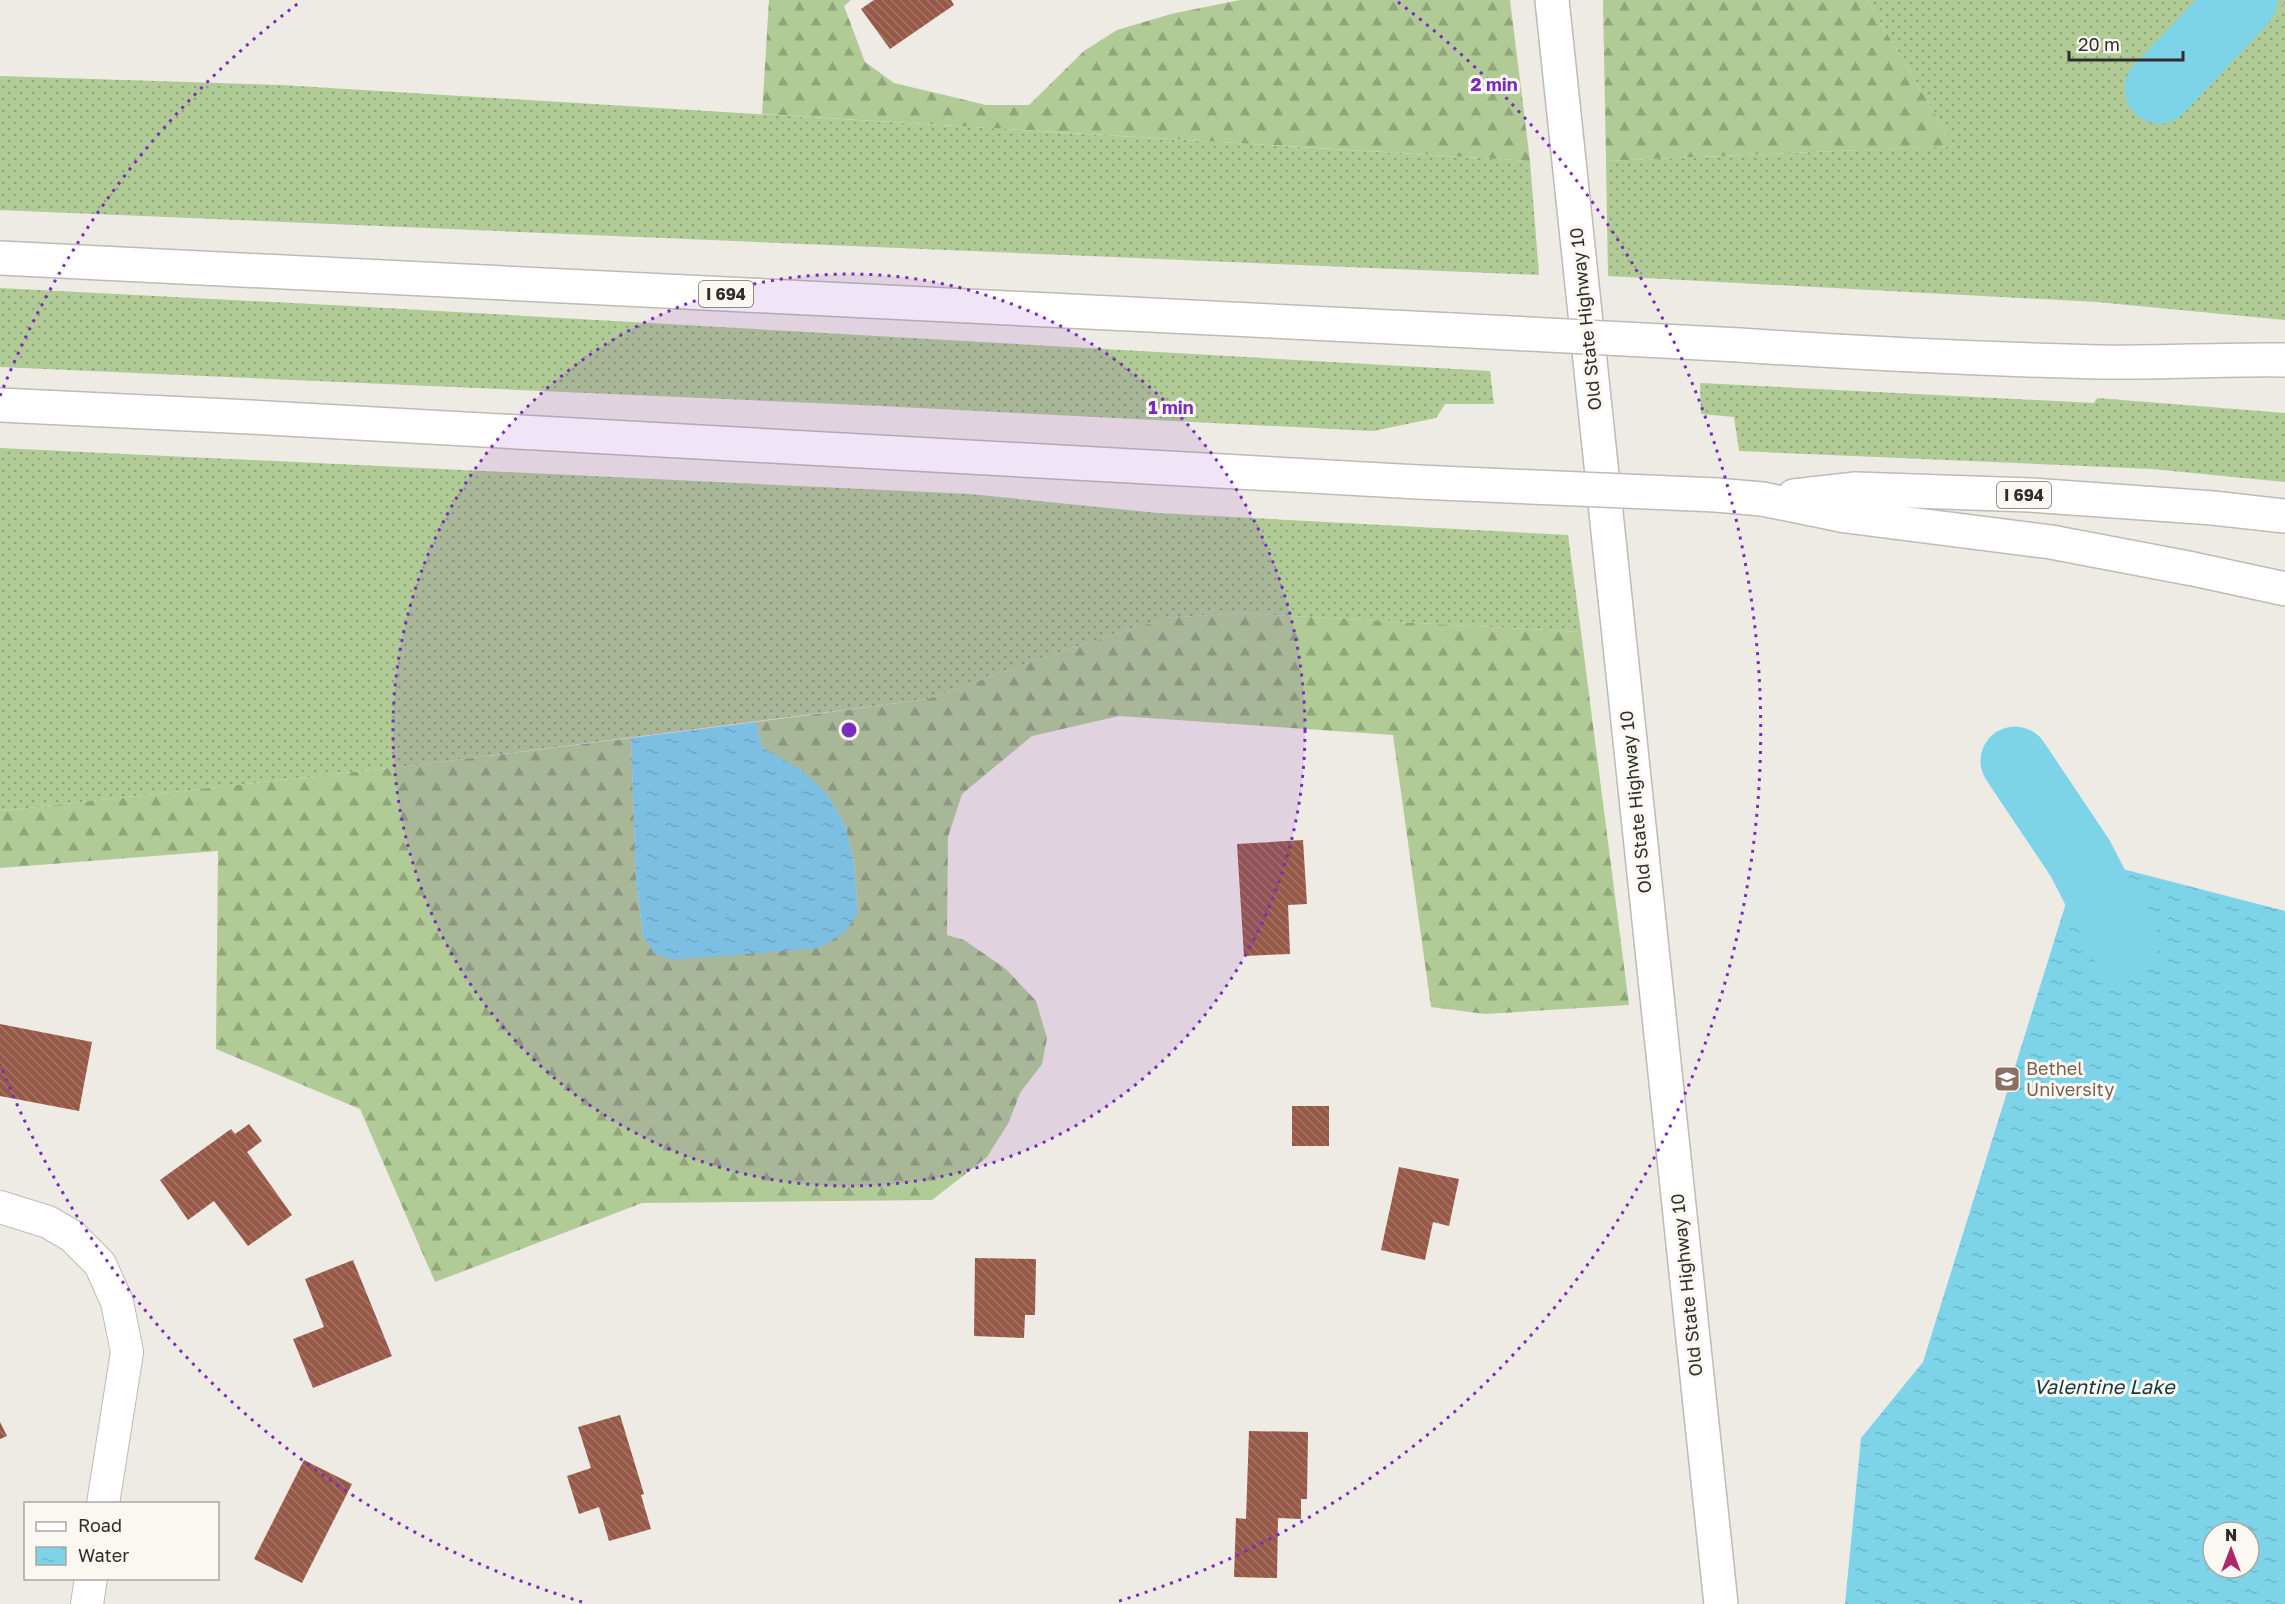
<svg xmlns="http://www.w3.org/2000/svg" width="2285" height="1604" viewBox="0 0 2285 1604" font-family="'Golos Text',sans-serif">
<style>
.grass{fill:url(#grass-dots)}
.forest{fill:url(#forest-firs)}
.water{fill:url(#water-ripples);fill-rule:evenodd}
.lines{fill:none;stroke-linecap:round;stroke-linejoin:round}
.river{stroke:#7dd4e9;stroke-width:69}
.building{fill:url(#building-back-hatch)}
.street-casing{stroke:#bebab5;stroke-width:34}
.secondary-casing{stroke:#bebab5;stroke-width:36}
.highway-casing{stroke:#bebab5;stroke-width:36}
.street{stroke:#fff;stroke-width:32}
.secondary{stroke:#fff;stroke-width:33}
.highway{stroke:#fff;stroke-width:33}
.highway-bridge-casing{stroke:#bebab5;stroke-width:36;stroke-linecap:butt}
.highway-bridge{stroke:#fff;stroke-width:33}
.ring{fill:none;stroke:#7b2cbf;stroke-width:3;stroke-dasharray:3 6}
.labels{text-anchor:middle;stroke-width:6;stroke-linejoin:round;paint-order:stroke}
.shield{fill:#fbf7f1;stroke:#6d6a67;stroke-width:1.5}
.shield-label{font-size:16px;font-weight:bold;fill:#302e2c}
.street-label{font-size:18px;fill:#302e2c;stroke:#fbf7f1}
.education-label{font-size:18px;fill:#785e54;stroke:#fbf7f1;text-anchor:start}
.water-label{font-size:20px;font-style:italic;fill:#103942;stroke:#fbf7f1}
.centre{fill:#7b2cbf;stroke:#fbf7f1;stroke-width:3}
.ring-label{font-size:18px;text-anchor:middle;font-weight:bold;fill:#7b2cbf;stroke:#fbf7f1;stroke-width:6;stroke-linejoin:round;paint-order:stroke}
</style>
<defs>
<pattern id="grass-dots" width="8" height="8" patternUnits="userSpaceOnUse" patternTransform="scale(1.5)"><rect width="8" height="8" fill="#b0cb95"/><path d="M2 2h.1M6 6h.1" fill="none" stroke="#90a57a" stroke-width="1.8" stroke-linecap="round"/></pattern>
<pattern id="forest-firs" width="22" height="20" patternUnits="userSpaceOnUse" patternTransform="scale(1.5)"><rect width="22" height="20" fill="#b0cb95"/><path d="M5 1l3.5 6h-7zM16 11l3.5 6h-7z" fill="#90a57a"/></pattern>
<pattern id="water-ripples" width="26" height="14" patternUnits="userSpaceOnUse" patternTransform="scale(1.5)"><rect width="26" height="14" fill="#7dd4e9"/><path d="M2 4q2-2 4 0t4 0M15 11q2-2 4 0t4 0" fill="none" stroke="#6cb6c8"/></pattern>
<pattern id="building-back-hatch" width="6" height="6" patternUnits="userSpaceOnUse" patternTransform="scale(1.5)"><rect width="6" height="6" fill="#975847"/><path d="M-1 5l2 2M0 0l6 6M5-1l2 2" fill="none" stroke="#a4776b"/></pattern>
</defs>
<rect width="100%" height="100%" fill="#eeeae4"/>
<g class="grass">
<path d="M1867 0H2237L2269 24 2285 3V320L2097 302 1608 276 1606 161 1954 146Z"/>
<path d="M0 76 281 85 1530 161 1539 275 0 210Z"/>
<path d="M0 288 350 306 1490 371 1494 404H1445L1436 418 1373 431 860 405 0 367Z"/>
<path d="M1700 383 2094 403 2097 398 2285 413V482L2152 469 1739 451 1734 417 1701 414Z"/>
<path d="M0 448 970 494 1158 513 1568 535 1581 632 1239 613 1167 618 1063 651 928 699 416 765 0 811Z"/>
</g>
<g class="forest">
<path d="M769 0H851L844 6 865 62 894 83 986 105H1029L1084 51 1117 30 1171 14 1240 0H1510L1530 161 762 114Z"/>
<path d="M1603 0H1867L1954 146 1606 161Z"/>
<path d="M2237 0H2285V3L2269 24Z"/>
<path d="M1239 613 1581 632 1629 1005 1485 1014 1431 1007 1393 735 1119 716 1032 736 962 794 948 837 947 935 964 940 1006 969 1036 1001 1047 1038 1042 1064 1020 1093 1009 1122 987 1157 932 1200 642 1203 435 1282 360 1109 216 1049 218 851 0 868V811L416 765 631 738 636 879 643 936 858 913 854 863 845 825 826 793 762 747 756 722 928 699 1063 651 1167 618Z"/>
</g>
<g class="water">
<path d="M756 722 762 747 804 772 826 793 845 825 854 863 858 913 845 932 819 948 672 960 654 953 643 936 636 879 631 738Z"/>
<path d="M2080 858 2285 911V1604H1845L1861 1438 1923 1362ZM2213 1532H2249V1568H2213Z"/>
</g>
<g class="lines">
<g class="river">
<path d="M2159 89 2243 0"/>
<path d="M2015 761 2080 858 2124 943"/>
</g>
</g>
<g class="building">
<path d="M874 0H951L954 5 890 49 861 9Z"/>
<path d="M1303 840 1307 904 1288 905 1290 954 1244 956 1237 844Z"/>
<path d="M0 1024 92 1042 79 1111 0 1096Z"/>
<rect x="1292" y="1106" width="37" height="40"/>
<path d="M249 1124 262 1141 247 1152 292 1215 248 1246 214 1201 188 1220 160 1180 231 1129 235 1134Z"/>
<path d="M1399 1167 1459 1179 1449 1226 1433 1222 1425 1260 1381 1250Z"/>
<path d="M975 1258 1036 1259 1035 1315H1025L1024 1338 974 1336Z"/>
<path d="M353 1260 392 1356 313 1388 293 1339 324 1327 305 1279Z"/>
<path d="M620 1415 644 1494 641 1495 651 1529 609 1541 599 1507 579 1514 567 1476 591 1468 578 1427Z"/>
<path d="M0 1422 7 1436 0 1439Z"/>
<path d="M1249 1431 1308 1432 1307 1499H1301V1519L1278 1518 1277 1578 1234 1577 1236 1518 1246 1519Z"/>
<path d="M304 1460 352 1484 302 1583 254 1559Z"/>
</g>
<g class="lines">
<defs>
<g id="street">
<path d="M0 1207 48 1222 72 1236 100 1264 117 1302 127 1352 103 1504"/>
<path d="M87 1604 91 1578"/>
</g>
<path id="secondary" d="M1552 0 1721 1604"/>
<g id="highway">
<path d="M0 258 1452 330"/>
<path d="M1739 345C1858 353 1978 359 2098 362 2161 363 2223 359 2285 360"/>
<path d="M0 405 250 417 1418 482"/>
<path d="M1716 495 1762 499 1846 516 2051 542 2193 569 2285 589"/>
<path d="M1794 496 1856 489 2030 495 2213 508 2285 516"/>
</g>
</defs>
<use href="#street" class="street-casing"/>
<use href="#secondary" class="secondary-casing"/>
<use href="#highway" class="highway-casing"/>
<use href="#street" class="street"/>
<use href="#secondary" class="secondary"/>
<use href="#highway" class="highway"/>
<defs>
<g id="highway-bridge">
<path d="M1452 330 1739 345"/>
<path d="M1418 482 1716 495"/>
</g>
</defs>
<use href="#highway-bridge" class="highway-bridge-casing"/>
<use href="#highway-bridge" class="highway-bridge"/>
</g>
<circle cx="849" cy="730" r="456" fill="#7b2cbf" fill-opacity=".12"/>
<g class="ring">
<circle cx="849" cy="730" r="456"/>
<path d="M582 1602A912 912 0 0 1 0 1064M0 396A912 912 0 0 1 300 2M1398 2A912 912 0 0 1 1116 1602"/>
</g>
<defs>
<symbol id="university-square" viewBox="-11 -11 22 22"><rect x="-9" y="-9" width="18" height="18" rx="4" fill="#8d6e63" stroke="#fbf7f1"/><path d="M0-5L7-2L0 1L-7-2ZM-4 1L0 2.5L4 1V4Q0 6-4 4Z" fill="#fff"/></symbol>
</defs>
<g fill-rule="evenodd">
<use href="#university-square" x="1992" y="1064" width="30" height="30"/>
</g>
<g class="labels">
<g class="shield">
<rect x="699" y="281" width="54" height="26" rx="4.5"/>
<rect x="1997" y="482" width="54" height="26" rx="4.5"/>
</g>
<g class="shield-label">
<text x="726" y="300">I 694</text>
<text x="2024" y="501">I 694</text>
</g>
<g class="street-label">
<text transform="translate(1586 319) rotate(-96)" y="6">Old State Highway 10</text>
<text transform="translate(1636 802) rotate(-96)" y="6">Old State Highway 10</text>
<text transform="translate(1687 1285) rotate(-96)" y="6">Old State Highway 10</text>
</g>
<g class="education-label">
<text x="2026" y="1075">Bethel<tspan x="2026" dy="21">University</tspan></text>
</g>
<g class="water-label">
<text x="2104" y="1394">Valentine Lake</text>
</g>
</g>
<circle cx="849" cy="730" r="9" class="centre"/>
<g class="ring-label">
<text x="1494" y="91">2 min</text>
<text x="1171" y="414">1 min</text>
</g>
<rect x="24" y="1502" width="195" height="78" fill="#fbf7f1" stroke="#aaa7a2" stroke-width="1.5"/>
<rect x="36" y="1522" width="30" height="9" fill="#ffffff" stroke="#aaa7a2" stroke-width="1.5"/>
<text x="78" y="1532" font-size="18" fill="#302e2c">Road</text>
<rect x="36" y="1547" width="30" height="18" fill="url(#water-ripples)" stroke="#aaa7a2" stroke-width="1.5"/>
<text x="78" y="1562" font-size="18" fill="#302e2c">Water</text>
<g transform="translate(2231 1550)"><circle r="28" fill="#fbf7f1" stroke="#aaa7a2" stroke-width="1.5"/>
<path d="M0-4.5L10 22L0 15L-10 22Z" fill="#ae266b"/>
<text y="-9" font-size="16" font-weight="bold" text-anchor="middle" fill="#302e2c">N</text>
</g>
<path d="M2069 51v9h114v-9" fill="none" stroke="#302e2c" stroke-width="3"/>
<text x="2078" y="51" font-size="18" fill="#302e2c" stroke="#fbf7f1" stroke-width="4.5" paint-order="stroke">20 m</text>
</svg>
